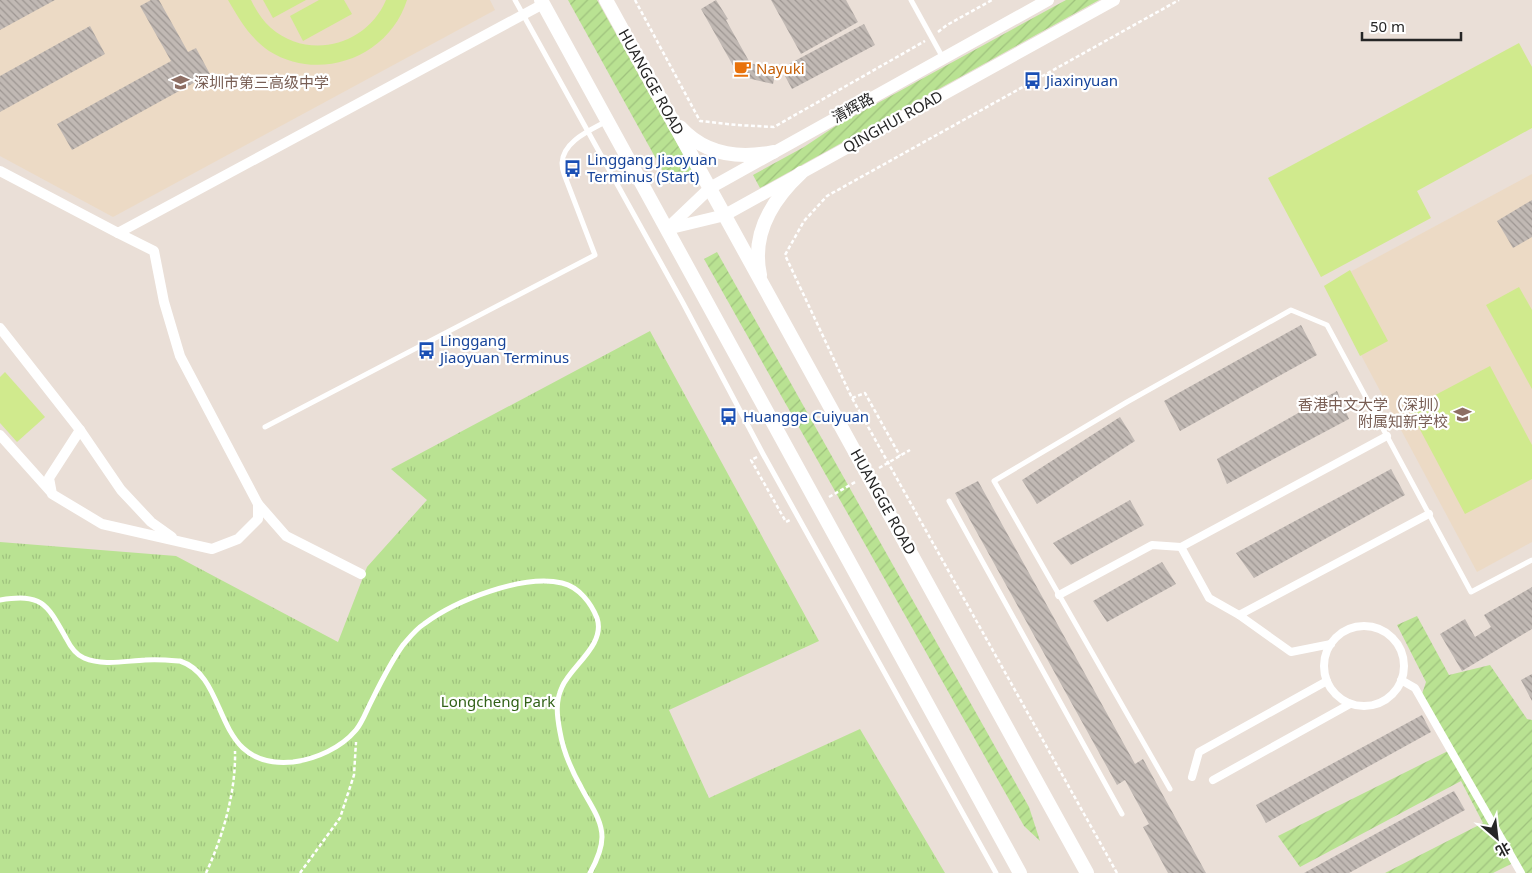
<svg xmlns="http://www.w3.org/2000/svg" width="1532" height="873" viewBox="0 0 1532 873" font-family="'Noto Sans','Noto Sans SC',sans-serif">
<style>
.education{fill:#ecdac5}
.park{fill:url(#park-tufts)}
.garden{fill:url(#garden-furrows)}
.pitch{fill:#d0ea8d}
.building{fill:url(#building-back-hatch)}
.lines{fill:none;stroke-linecap:round;stroke-linejoin:round}
.path{stroke:#fff;stroke-width:2.5;stroke-dasharray:4 2.5;stroke-linecap:butt}
.service{stroke:#fff;stroke-width:5}
.pedestrian{stroke:#fff;stroke-width:8}
.minor{stroke:#fff;stroke-width:10}
.tertiary{stroke:#fff;stroke-width:12}
.secondary{stroke:#fff;stroke-width:14}
.labels{text-anchor:middle;stroke-width:4.5;stroke-linejoin:round;paint-order:stroke}
.food-label{font-size:15px;fill:#c56008;stroke:#fff;text-anchor:start}
.transit-label{font-size:15px;fill:#164399;stroke:#fff;text-anchor:start}
.street-label{font-size:15px;fill:#262626;stroke:#fff}
.education-label{font-size:15px;fill:#785e54;stroke:#fff;text-anchor:start}
.park-label{font-size:15px;fill:#326218;stroke:#fff}
</style>
<defs>
<pattern id="park-tufts" width="24" height="20" patternUnits="userSpaceOnUse" patternTransform="scale(1.25)"><rect width="24" height="20" fill="#b9e292"/><path d="M3 7l-1-3M5 7V3M7 7l1-3M15 17l-1-3M17 17v-4M19 17l1-3" fill="none" stroke="#9fc27e"/></pattern>
<pattern id="garden-furrows" width="10" height="10" patternUnits="userSpaceOnUse" patternTransform="scale(1.25)"><rect width="10" height="10" fill="#b9e292"/><path d="M-1 1l2-2M0 10L10 0M9 11l2-2" fill="none" stroke="#9fc27e"/></pattern>
<pattern id="building-back-hatch" width="6" height="6" patternUnits="userSpaceOnUse" patternTransform="scale(1.25)"><rect width="6" height="6" fill="#c1b9b4"/><path d="M-1 5l2 2M0 0l6 6M5-1l2 2" fill="none" stroke="#9d9692"/></pattern>
</defs>
<rect width="100%" height="100%" fill="#eadfd7"/>
<g class="education">
<path d="M0 0H490L495 10 113 217 0 156Z"/>
<path d="M1532 174V542L1477 572 1324 286Z"/>
</g>
<path class="park" d="M650 331 819 641 669 710 709 798 860 729 945 873H0V542L176 556 338 642 367 567 427 500 391 469Z"/>
<g class="garden">
<path d="M568 0H597L693 172 670 184Z"/>
<path d="M1066 0H1099L760 188 753 175 804 147 834 127Z"/>
<path d="M717 252 1029 807 1040 841 1024 826 704 259Z"/>
<path d="M1417 616 1449 675 1490 665 1527 719 1532 720V873H1517L1513 863 1493 873H1385L1483 823 1461 781 1300 867 1278 836 1448 751 1420 700 1426 682 1397 625Z"/>
</g>
<g class="pitch">
<path d="M228 0H251C256 10 262 20 271 28 309 61 367 45 386 0H407C389 57 320 83 269 51 250 38 239 19 228 0Z"/>
<path d="M263 0H306L273 18Z"/>
<path d="M319 0H344L352 14 303 41 290 16Z"/>
<path d="M1519 43 1532 67V128L1417 191 1431 218 1321 277 1268 178Z"/>
<path d="M1350 270 1388 341 1360 356 1324 286Z"/>
<path d="M1519 287 1532 310V389L1486 305Z"/>
<path d="M1490 366 1532 445V479L1465 514 1409 409Z"/>
<path d="M5 372 45 417 17 442 0 423V377Z"/>
</g>
<g class="building">
<path d="M0 0H55L0 30Z"/>
<path d="M151 0H159L188 52 196 48 210 74 72 150 57 124 171 61 140 6Z"/>
<path d="M716 0 728 19 726 20 750 63 764 67 765 64 777 67 773 84 739 76 701 9Z"/>
<path d="M771 0H846L858 22 801 54Z"/>
<path d="M864 24 875 45 792 89 785 76 789 64Z"/>
<path d="M90 26 105 54 0 112V76Z"/>
<path d="M1532 200V237L1513 248 1497 221Z"/>
<path d="M1301 325 1317 355 1180 431 1164 401Z"/>
<path d="M1337 391 1349 419 1227 484 1217 459Z"/>
<path d="M1120 417 1135 441 1037 504 1022 480Z"/>
<path d="M1391 469 1405 495 1254 578 1236 553Z"/>
<path d="M978 481 1135 764 1143 759 1206 873H1168L1143 827 1149 824 1125 780 1117 785 955 493Z"/>
<path d="M1130 500 1144 525 1071 565 1053 543Z"/>
<path d="M1162 562 1176 584 1107 622 1093 601Z"/>
<path d="M1532 587V629L1462 671 1440 634 1465 619 1475 637 1491 627 1484 615Z"/>
<path d="M1532 674V701L1521 680Z"/>
<path d="M1422 715 1431 732 1266 823 1256 805Z"/>
<path d="M1454 791 1465 810 1349 873H1304Z"/>
</g>
<g class="lines">
<g class="path">
<path d="M635 0 700 121 737 125 774 127 925 41"/>
<path d="M938 32 947 25 992 0"/>
<path d="M852 398 865 393 900 456"/>
<path d="M757 457 751 460 786 522 790 520"/>
<path d="M879 468 910 450"/>
<path d="M829 497 857 481"/>
<path d="M206 873C223 836 236 792 235 751"/>
<path d="M300 873 340 818 354 775 356 742"/>
<path d="M1117 873 852 398 785 255 804 221 827 196 1179 0"/>
</g>
<g class="service">
<path d="M515 0 683 303 763 454 996 873"/>
<path d="M911 0 943 58"/>
<path d="M265 427 595 255 564 174C563 171 562 166 562 163 563 141 591 130 607 121"/>
<path d="M949 501 1122 814"/>
<path d="M0 600C42 593 47 604 66 638 70 646 76 655 84 658 103 666 125 661 145 660 157 659 168 660 180 661 232 678 210 770 293 762 316 759 341 748 356 730 362 723 366 712 370 704 380 684 390 663 403 645 409 638 416 629 424 624 456 600 523 574 562 583 579 587 591 603 597 618 606 645 571 666 562 687 555 702 557 716 560 732 563 750 572 771 581 787 589 803 602 819 602 837 602 850 596 862 590 873"/>
<path d="M1170 789 994 481 1127 402 1291 310 1327 325 1471 592 1532 560"/>
</g>
<g class="pedestrian">
<path d="M1059 595 1152 545 1181 547"/>
<path d="M1239 615 1209 598 1181 547 1387 436"/>
<circle cx="1364" cy="666" r="40"/>
<path d="M1331 644 1291 652 1239 615 1429 514"/>
<path d="M1401 680 1415 688 1521 873"/>
<path d="M1192 777 1199 752 1327 681"/>
<path d="M1213 780 1350 704"/>
</g>
<g class="minor">
<path d="M0 171 118 233 543 4"/>
<path d="M118 233 154 251 164 302 180 356 258 504 286 536 361 574"/>
<path d="M0 328 80 430 121 490 151 522 172 537"/>
<path d="M80 430 49 478 52 494 102 524 212 549 238 539 258 519V504"/>
<path d="M0 435 51 492"/>
</g>
<g class="tertiary">
<path d="M667 229 725 215 1114 0"/>
<path d="M667 229 710 188 1048 0"/>
</g>
<g class="secondary">
<path d="M541 0 1020 873"/>
<path d="M606 0 1087 873"/>
<path d="M680 127C705 155 738 159 773 152"/>
<path d="M760 275C751 234 772 200 801 173"/>
</g>
</g>
<defs>
<symbol id="cafe-bare" viewBox="-9 -9 18 18"><path d="M-5.5-4.5H6V0H3Q3 3.5 0 3.5H-2.5Q-5.5 3.5-5.5 0ZM3-3.2v2h1.7v-2ZM-6 4.5H4V6H-6Z" fill="#e8710a" stroke="#fff" stroke-width="2.5" paint-order="stroke"/></symbol>
<symbol id="bus-bare" viewBox="-9 -9 18 18"><path d="M-5-6H5V4H4V6H2V4H-2V6H-4V4H-5ZM-3.5-4V0h7V-4ZM-3.5 1.2v1.5H-2V1.2ZM2 1.2v1.5H3.5V1.2Z" fill="#1a4fb4" stroke="#fff" stroke-width="2.5" paint-order="stroke"/></symbol>
<symbol id="school-bare" viewBox="-9 -9 18 18"><path d="M0-5L7-2L0 1L-7-2ZM-4 1L0 2.5L4 1V4Q0 6-4 4Z" fill="#8d6e63" stroke="#fff" stroke-width="2.5" paint-order="stroke"/></symbol>
</defs>
<g fill-rule="evenodd">
<use href="#cafe-bare" x="730" y="56" width="25" height="25"/>
<use href="#bus-bare" x="1020" y="68" width="25" height="25"/>
<use href="#school-bare" x="168" y="70" width="25" height="25"/>
<use href="#bus-bare" x="560" y="156" width="25" height="25"/>
<use href="#bus-bare" x="414" y="338" width="25" height="25"/>
<use href="#school-bare" x="1450" y="402" width="25" height="25"/>
<use href="#bus-bare" x="716" y="404" width="25" height="25"/>
</g>
<g class="labels">
<g class="food-label">
<text x="756" y="74">Nayuki</text>
</g>
<g class="transit-label">
<text x="1046" y="86">Jiaxinyuan</text>
<text x="587" y="165">Linggang Jiaoyuan<tspan x="587" dy="17">Terminus (Start)</tspan></text>
<text x="440" y="346">Linggang<tspan x="440" dy="17">Jiaoyuan Terminus</tspan></text>
<text x="743" y="422">Huangge Cuiyuan</text>
</g>
<g class="street-label">
<text transform="translate(651 82) rotate(61)" y="5">HUANGGE ROAD</text>
<text transform="translate(853 108) rotate(-29)" y="5">清辉路</text>
<text transform="translate(893 122) rotate(-29)" y="5">QINGHUI ROAD</text>
<text transform="translate(883 502) rotate(61)" y="5">HUANGGE ROAD</text>
</g>
<g class="education-label">
<text x="194" y="88">深圳市第三高级中学</text>
<text x="1448" y="410" text-anchor="end">香港中文大学（深圳）<tspan x="1448" dy="17">附属知新学校</tspan></text>
</g>
<g class="park-label">
<text x="498" y="707">Longcheng Park</text>
</g>
</g>
<g transform="translate(1497 838) rotate(152)" stroke="#ffffff" stroke-width="4" paint-order="stroke">
<path d="M0-4L9 19L0 12L-9 19Z" fill="#262626"/>
<text y="-8" font-size="14" font-weight="bold" text-anchor="middle" fill="#262626">北</text>
</g>
<path d="M1362 32v8h99v-8" fill="none" stroke="#262626" stroke-width="2.5"/>
<text x="1370" y="32" font-size="15" fill="#262626" stroke="#ffffff" stroke-width="4" paint-order="stroke">50 m</text>
</svg>
